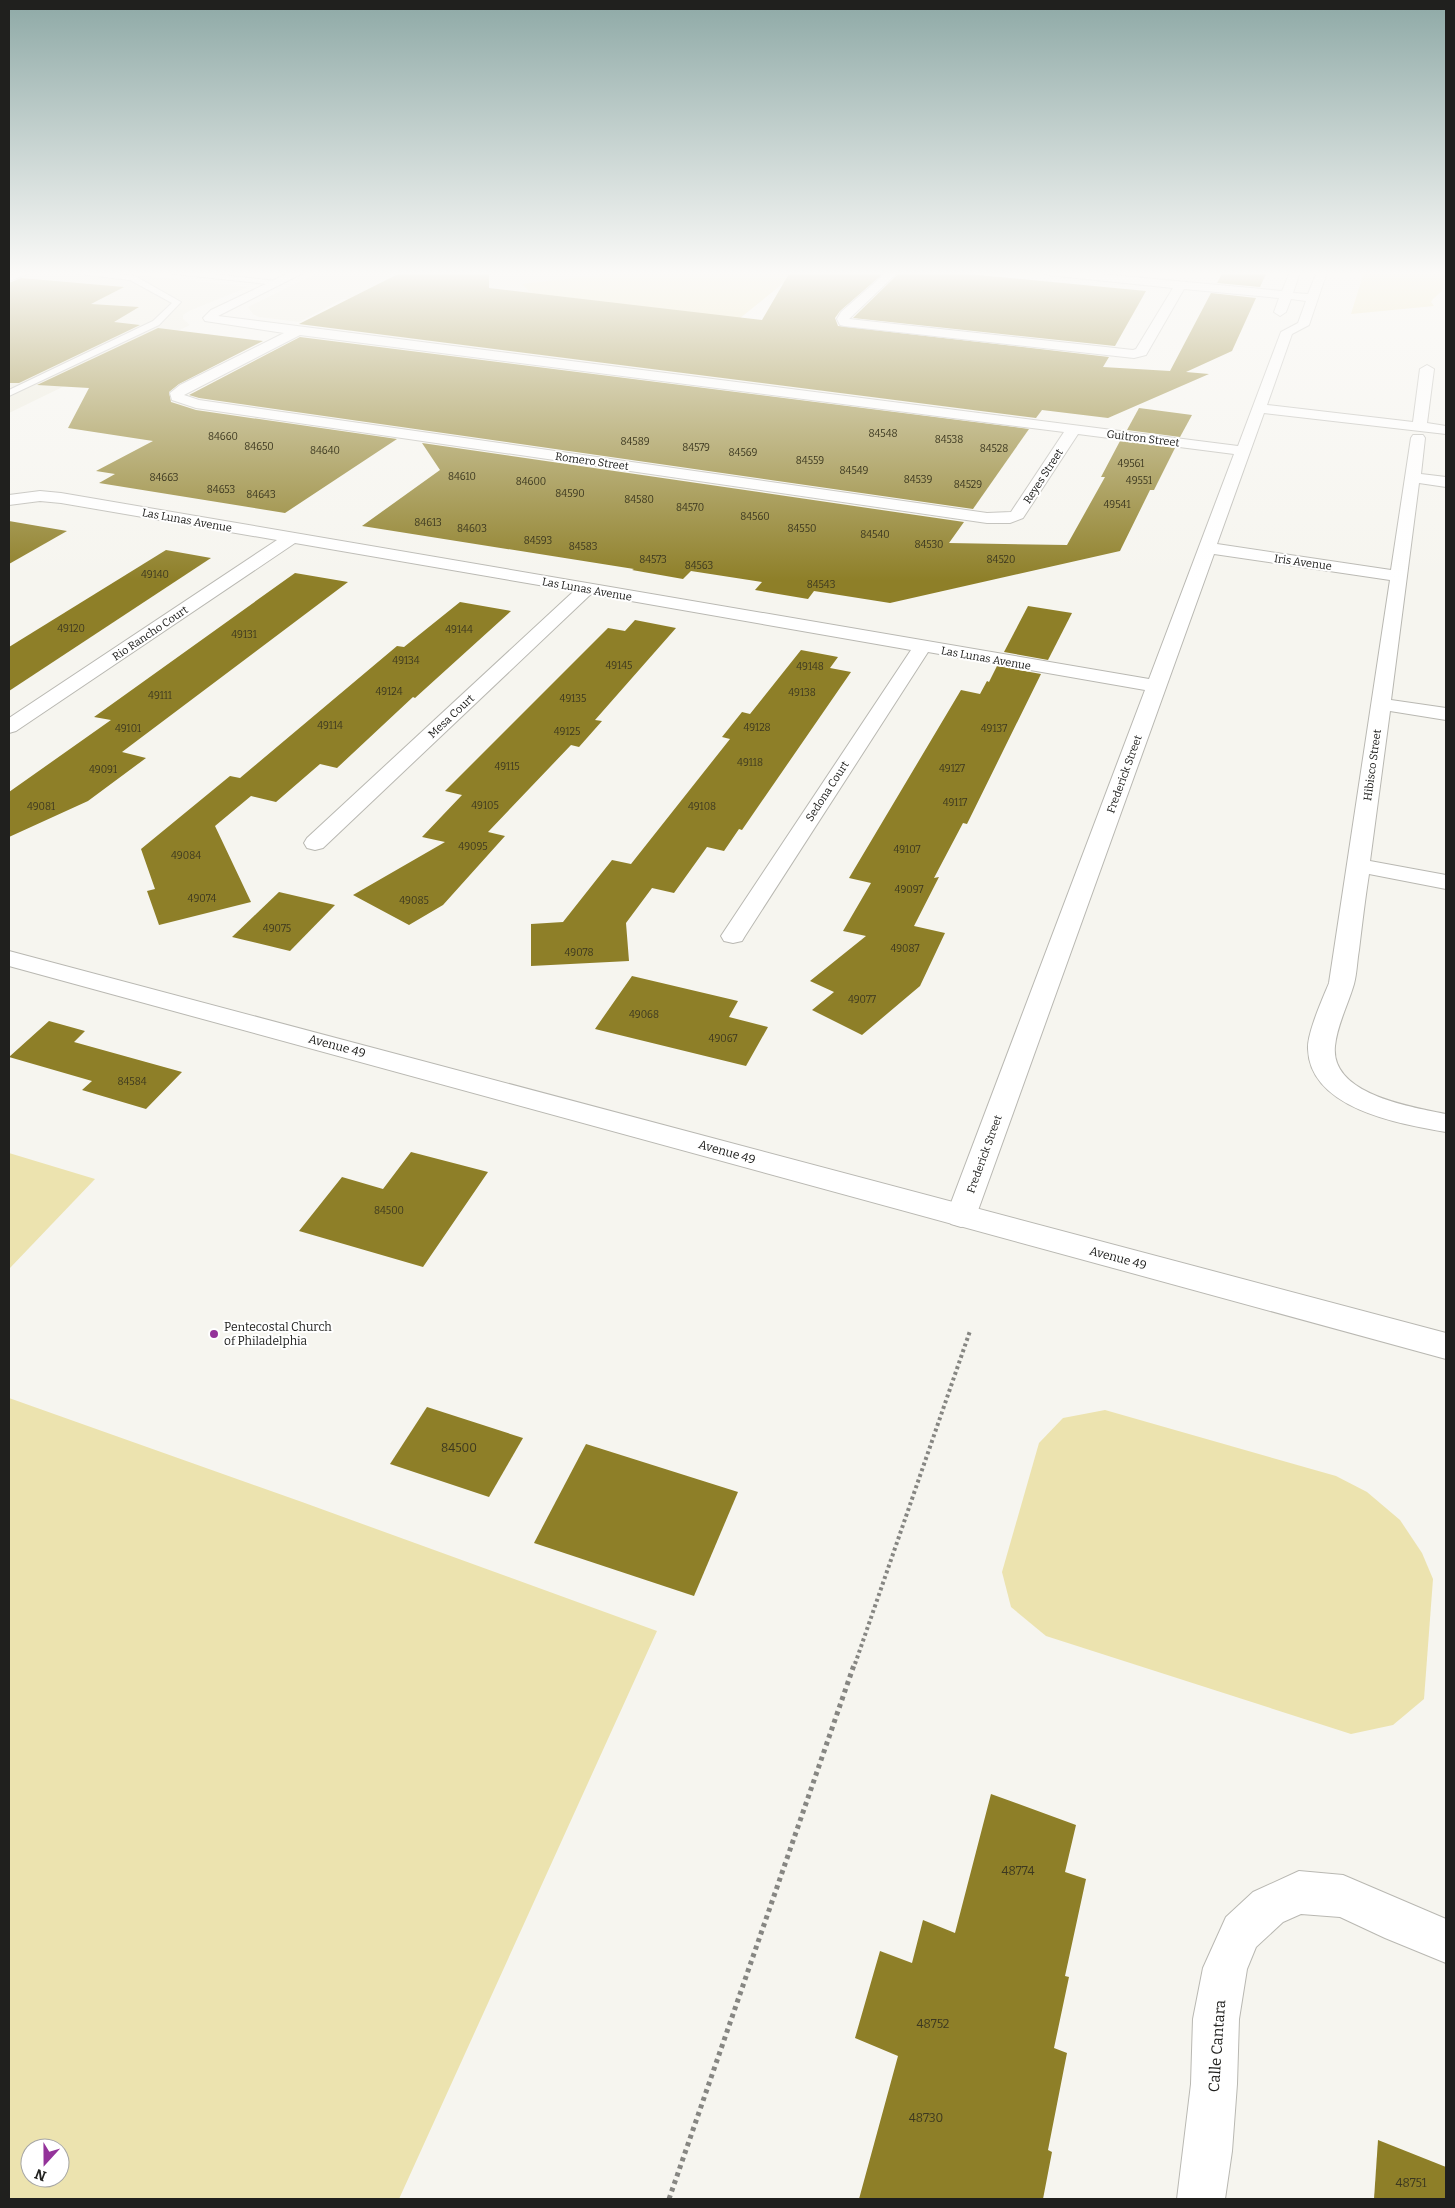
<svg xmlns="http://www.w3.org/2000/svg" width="1455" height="2208" viewBox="0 0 1455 2208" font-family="Bitter,serif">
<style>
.built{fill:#eceadb}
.green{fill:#ece3af;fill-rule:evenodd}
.building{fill:#8e7f28}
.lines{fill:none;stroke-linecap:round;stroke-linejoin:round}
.service-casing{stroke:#b9b8b2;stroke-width:2}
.minor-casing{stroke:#b9b8b2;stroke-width:2}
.tertiary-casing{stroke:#b9b8b2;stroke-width:2}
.path-far1{stroke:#868682;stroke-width:4;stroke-dasharray:3 3;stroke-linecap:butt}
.path{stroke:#868682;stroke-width:5;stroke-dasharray:4 4;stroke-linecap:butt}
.service{fill:#fff;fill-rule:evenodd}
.minor{fill:#fff;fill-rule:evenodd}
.tertiary{fill:#fff;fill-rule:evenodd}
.poi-dot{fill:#94339a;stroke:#fff;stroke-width:2}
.labels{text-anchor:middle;stroke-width:4;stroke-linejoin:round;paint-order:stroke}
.number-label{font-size:10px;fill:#3c3820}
.far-street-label{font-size:11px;fill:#20201e;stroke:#fff}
.street-label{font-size:12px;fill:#20201e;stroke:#fff}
.poi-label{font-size:12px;fill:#20201e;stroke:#fff;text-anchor:start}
.near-number-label{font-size:12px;fill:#3c3820}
.near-street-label{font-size:15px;fill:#20201e;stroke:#fff}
</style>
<rect width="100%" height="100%" fill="#f6f5ef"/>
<g class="built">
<path d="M9 272H111L248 287 189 311 183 315V319L190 325 9 413Z"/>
<path d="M319 272H797L709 343 343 299 299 322 259 317 253 314 248 307Z"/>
</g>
<g class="green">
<path d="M605 272H797L740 318 535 297 522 284 599 275Z"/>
<path d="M1364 272H1445L1442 291 1433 299 1431 302 1434 306 1351 314Z"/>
<path d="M9 1153 95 1179 9 1269Z"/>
<path d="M9 1398 302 1502 657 1631 399 2199H9ZM30 2148H60V2178H30Z"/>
<path d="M1105 1410 1336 1476 1367 1492 1400 1520 1422 1553 1433 1579 1424 1699 1393 1725 1351 1734 1046 1636 1011 1607 1002 1572 1039 1443 1063 1418Z"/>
</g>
<g class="building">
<path d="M402 272 443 274 447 272H489V288L762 320 790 272H885L840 311 835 318 838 326 1109 357 1103 367 1170 371 1211 293 1256 298 1232 351 1186 372 1209 374 1108 418 1042 410 1036 418 299 324Z"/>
<path d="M900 272H947L1146 291 1115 346 853 318Z"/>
<path d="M1223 272H1267L1260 287 1217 283Z"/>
<path d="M21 278 124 287 91 304 139 307 114 322 140 325 19 383H9V283Z"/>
<path d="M158 328 263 341 179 384 169 392 171 402 196 410 397 439 285 513 99 483 115 474 96 471 153 441 68 428 89 388 37 385Z"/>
<path d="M300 337 1029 429 973 509 199 398 189 395Z"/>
<path d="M1139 408 1192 415 1180 437 1127 430Z"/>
<path d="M1120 441 1175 448 1154 490H1150L1120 551 890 603 814 591 808 599 755 590 762 582 691 571 683 579 632 570 634 569 362 526 440 470 422 443 964 522 949 543 1067 545 1105 477H1101Z"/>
<path d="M9 521 67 531 9 564Z"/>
<path d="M166 550 211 558 9 691V647Z"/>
<path d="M295 573 348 582 122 752 146 758 88 801 9 837V792L111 720 94 717Z"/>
<path d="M460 602 511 611 415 698 413 697 337 768 320 764 276 802 251 796 215 826 251 902 159 925 147 891 155 889 141 849 230 776 240 778 397 646 404 647Z"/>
<path d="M1028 606 1072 613 1048 660 1004 652Z"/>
<path d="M635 620 676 628 595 720 602 721 579 747 571 745 488 832 505 836 443 905 409 925 353 895 445 842 422 837 462 795 445 791 608 628 625 631Z"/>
<path d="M801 650 838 657 830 668 851 672 742 830 739 829 724 851 707 847 674 893 652 888 626 923 629 961 531 966V924L563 922 612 860 631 864 730 739 722 737 742 712 750 714Z"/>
<path d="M997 666 1041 674 967 824 963 823 934 878 939 877 914 926 945 933 920 986 862 1035 812 1010 834 992 810 981 866 936 843 931 871 883 849 878 961 690 980 694 987 681 989 682Z"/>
<path d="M279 892 335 905 290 951 232 937Z"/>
<path d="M632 976 738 1001 729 1017 768 1027 746 1066 595 1029Z"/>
<path d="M49 1021 85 1031 74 1042 182 1072 146 1109 82 1090 92 1081 9 1057Z"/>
<path d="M411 1152 488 1172 423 1267 299 1231 342 1177 383 1189Z"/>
<path d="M427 1407 523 1438 489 1497 390 1464Z"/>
<path d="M586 1444 738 1492 694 1596 534 1543Z"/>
<path d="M991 1794 1076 1825 1065 1872 1086 1879 1065 1976 1069 1977 1054 2048 1067 2053 1048 2150 1052 2152 1043 2199H859L898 2056 855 2038 880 1951 912 1963 923 1920 955 1933Z"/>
<path d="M1378 2140 1446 2167V2199H1374Z"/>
</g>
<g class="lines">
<defs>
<g id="service">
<path d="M22 272H32L9 281V276Z"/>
<path d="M75 272H96L135 276 181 302 159 325 9 396V390L153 321 172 303 130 280 79 274Z"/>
<path d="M171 272H193L276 281 280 283 276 285 175 274Z"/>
</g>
<g id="minor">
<path d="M291 272H305L218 316 1238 446 1281 332 1298 323 1306 301 1291 299 1286 312 1280 316 1274 312 1279 298 1184 289 1146 355 1134 358 844 326 840 325 837 319 841 312 887 272H898L849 319 1133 350 1136 349 1173 288 1048 275 1043 272H1079L1282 291 1290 272H1300L1293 293 1308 294 1317 272H1327L1309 325 1292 334 1267 405 1413 422 1420 369 1427 365 1434 369 1427 423 1446 426V434L1264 413 1217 544 1391 570 1411 438 1413 435H1423L1425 438 1421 474 1446 477V487L1419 483 1391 700 1446 708V720L1390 711 1370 861 1446 875V889L1369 874C1365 899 1362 925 1359 950 1357 961 1357 973 1354 984 1348 1005 1337 1025 1335 1046 1330 1095 1413 1107 1446 1114V1132C1400 1124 1310 1109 1308 1049 1307 1033 1323 998 1329 983L1390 580 1214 554 976 1216 971 1224 961 1227 951 1224 946 1216 1145 690 928 652 745 936 742 941 733 943 724 941 721 936 911 650 591 594 323 848 315 850 307 848 304 843 307 838 574 591 295 543 16 731 9 733V718L277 540 61 503 40 501 9 505V495L40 491 61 493 1149 679 1234 454 1078 434 1023 518 1010 523H987L196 408 172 400 170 393 180 385 284 333 205 321 203 318 211 310ZM300 335 1064 432 1011 512 987 513 199 400 184 395Z"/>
<path d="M1299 1871 1343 1875 1446 1919V1963L1385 1938 1340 1917 1301 1914 1283 1922 1256 1947 1247 1969 1239 2019 1237 2084 1232 2151 1225 2199H1177L1191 2084 1193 2019 1203 1968 1226 1917 1253 1892Z"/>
</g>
<path id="tertiary" d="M9 951 1446 1333V1359L9 966Z"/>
</defs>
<use href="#service" class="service-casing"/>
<use href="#minor" class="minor-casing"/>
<use href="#tertiary" class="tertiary-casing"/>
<path class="path-far1" d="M855 1664 970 1331"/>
<path class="path" d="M669 2199 855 1662"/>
<use href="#service" class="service"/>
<use href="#minor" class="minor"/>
<use href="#tertiary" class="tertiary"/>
</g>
<linearGradient id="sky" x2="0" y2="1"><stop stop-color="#8ea9a6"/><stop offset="0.47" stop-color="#fbfaf8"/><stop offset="1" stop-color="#fbfaf8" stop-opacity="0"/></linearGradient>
<rect width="1455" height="581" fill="url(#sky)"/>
<circle class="poi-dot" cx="214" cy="1334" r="5"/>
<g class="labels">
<g class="number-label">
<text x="883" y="437">84548</text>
<text x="223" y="440">84660</text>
<text x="949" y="443">84538</text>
<text x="635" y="445">84589</text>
<text x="259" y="450">84650</text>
<text x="696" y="451">84579</text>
<text x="994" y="452">84528</text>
<text x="325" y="454">84640</text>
<text x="743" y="456">84569</text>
<text x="810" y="464">84559</text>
<text x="1131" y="467">49561</text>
<text x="854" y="474">84549</text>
<text x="462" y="480">84610</text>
<text x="164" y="481">84663</text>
<text x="918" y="483">84539</text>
<text x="1139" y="484">49551</text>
<text x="531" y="485">84600</text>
<text x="968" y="488">84529</text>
<text x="221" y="493">84653</text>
<text x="570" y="497">84590</text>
<text x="261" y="498">84643</text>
<text x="639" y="503">84580</text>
<text x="1117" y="508">49541</text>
<text x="690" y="511">84570</text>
<text x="755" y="520">84560</text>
<text x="428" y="526">84613</text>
<text x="472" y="532">84603</text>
<text x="802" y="532">84550</text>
<text x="875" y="538">84540</text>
<text x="538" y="544">84593</text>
<text x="929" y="548">84530</text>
<text x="583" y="550">84583</text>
<text x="653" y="563">84573</text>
<text x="1001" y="563">84520</text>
<text x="699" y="569">84563</text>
<text x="155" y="578">49140</text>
<text x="821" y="588">84543</text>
<text x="71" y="632">49120</text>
<text x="459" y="633">49144</text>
<text x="244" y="638">49131</text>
<text x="406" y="664">49134</text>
<text x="619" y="669">49145</text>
<text x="810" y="670">49148</text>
<text x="389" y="695">49124</text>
<text x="802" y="696">49138</text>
<text x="160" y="699">49111</text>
<text x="573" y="702">49135</text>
<text x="330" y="729">49114</text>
<text x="757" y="731">49128</text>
<text x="128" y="732">49101</text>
<text x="994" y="732">49137</text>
<text x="567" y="735">49125</text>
<text x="750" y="766">49118</text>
<text x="507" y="770">49115</text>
<text x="952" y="772">49127</text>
<text x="103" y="773">49091</text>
<text x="955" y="806">49117</text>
<text x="485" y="809">49105</text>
<text x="41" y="810">49081</text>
<text x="702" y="810">49108</text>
<text x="473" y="850">49095</text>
<text x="907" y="853">49107</text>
<text x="186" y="859">49084</text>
<text x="909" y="893">49097</text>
<text x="202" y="902">49074</text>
<text x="414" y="904">49085</text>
<text x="277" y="932">49075</text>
<text x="905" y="952">49087</text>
<text x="579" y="956">49078</text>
<text x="862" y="1003">49077</text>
<text x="644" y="1018">49068</text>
<text x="723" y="1042">49067</text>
<text x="132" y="1085">84584</text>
<text x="389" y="1214">84500</text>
</g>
<g class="far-street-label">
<text transform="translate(1143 438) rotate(7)" y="4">Guitron Street</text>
<text transform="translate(592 461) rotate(8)" y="4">Romero Street</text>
<text transform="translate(1043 476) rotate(-57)" y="4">Reyes Street</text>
<text transform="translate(187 520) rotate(10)" y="4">Las Lunas Avenue</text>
<text transform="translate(1303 562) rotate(8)" y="4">Iris Avenue</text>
<text transform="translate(587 589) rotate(10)" y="4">Las Lunas Avenue</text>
<text transform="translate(150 633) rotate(-34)" y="4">Rio Rancho Court</text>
<text transform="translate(986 658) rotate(10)" y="4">Las Lunas Avenue</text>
<text transform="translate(451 716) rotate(-43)" y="4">Mesa Court</text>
<text transform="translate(1372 765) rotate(-82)" y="4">Hibisco Street</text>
<text transform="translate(1124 774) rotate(-70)" y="4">Frederick Street</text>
<text transform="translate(827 791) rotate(-57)" y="4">Sedona Court</text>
<text transform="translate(984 1154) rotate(-70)" y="4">Frederick Street</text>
</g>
<g class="street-label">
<text transform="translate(337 1046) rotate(15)" y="4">Avenue 49</text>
<text transform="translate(727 1152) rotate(16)" y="4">Avenue 49</text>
<text transform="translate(1118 1258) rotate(15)" y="4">Avenue 49</text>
</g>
<g class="poi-label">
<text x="224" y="1331">Pentecostal Church<tspan x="224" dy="14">of Philadelphia</tspan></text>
</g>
<g class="near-number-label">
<text x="459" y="1452">84500</text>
<text x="1018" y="1875">48774</text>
<text x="933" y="2028">48752</text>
<text x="926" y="2122">48730</text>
<text x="1411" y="2187">48751</text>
</g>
<g class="near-street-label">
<text transform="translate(1217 2046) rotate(-86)" y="5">Calle Cantara</text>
</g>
</g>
<rect width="1455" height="2208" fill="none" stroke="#20201e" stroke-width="20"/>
<g transform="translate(45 2163) rotate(201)"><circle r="24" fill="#ffffff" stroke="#a6a6a5"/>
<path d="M0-4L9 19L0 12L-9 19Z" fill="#94339a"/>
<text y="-8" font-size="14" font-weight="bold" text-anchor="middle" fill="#20201e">N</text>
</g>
</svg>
